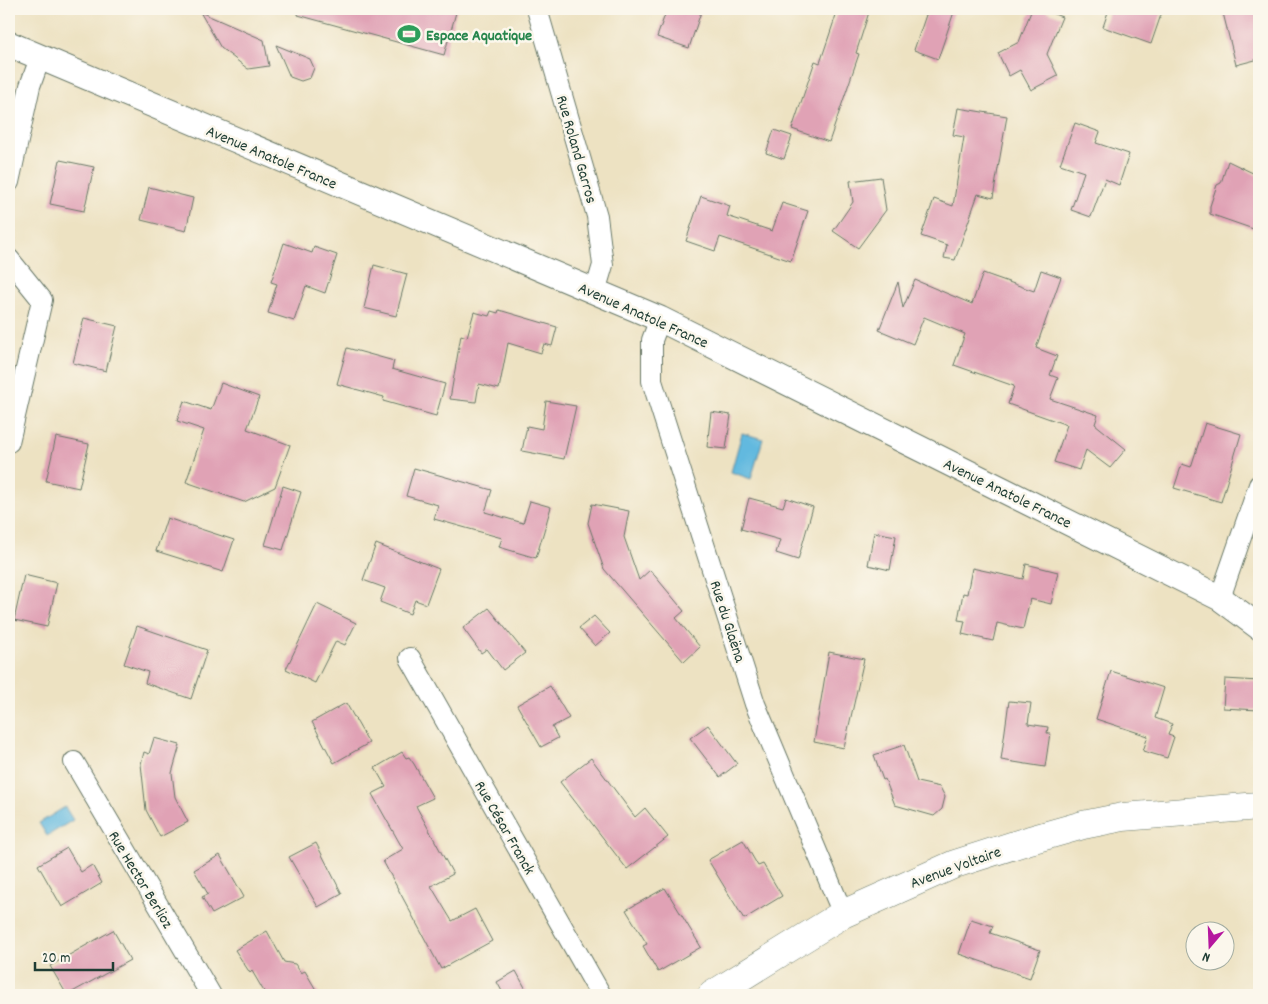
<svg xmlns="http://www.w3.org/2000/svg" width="1268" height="1004" viewBox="0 0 1268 1004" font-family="Dekko,sans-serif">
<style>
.water{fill:#62b9df;stroke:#407b8a}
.building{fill:#e0a2b5}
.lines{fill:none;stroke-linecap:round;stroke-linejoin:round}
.minor-casing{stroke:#677766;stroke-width:22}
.tertiary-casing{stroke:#677766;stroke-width:27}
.secondary-casing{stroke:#677766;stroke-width:29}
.minor{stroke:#fff;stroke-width:20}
.tertiary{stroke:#fff;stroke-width:25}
.secondary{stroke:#fff;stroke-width:28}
.labels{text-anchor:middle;stroke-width:5;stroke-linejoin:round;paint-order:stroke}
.leisure-label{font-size:16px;font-weight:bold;fill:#27864d;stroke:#fbf7ec;text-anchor:start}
.street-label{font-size:16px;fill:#1f3d34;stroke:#fbf7ec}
</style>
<rect width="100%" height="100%" fill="#fbf7ec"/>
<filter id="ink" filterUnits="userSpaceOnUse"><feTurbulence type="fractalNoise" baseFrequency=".02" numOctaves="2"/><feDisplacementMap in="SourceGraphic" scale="10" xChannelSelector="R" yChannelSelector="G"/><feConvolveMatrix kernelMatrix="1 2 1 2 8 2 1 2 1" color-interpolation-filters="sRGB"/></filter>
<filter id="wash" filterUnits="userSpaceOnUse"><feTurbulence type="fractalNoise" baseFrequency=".0096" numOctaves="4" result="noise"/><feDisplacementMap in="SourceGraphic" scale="20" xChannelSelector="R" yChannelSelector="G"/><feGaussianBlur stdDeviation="1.12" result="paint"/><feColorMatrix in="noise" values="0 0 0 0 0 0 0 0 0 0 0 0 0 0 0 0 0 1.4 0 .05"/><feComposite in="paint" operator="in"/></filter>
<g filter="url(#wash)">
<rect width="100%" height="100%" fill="#ede2c2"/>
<g class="water">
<path d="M742 433 763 439 751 479 731 472Z"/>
<path d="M65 807 73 820 47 836 39 823Z"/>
</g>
<g id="blocks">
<g class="building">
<path d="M299 9H457L444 55 298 15Z"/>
<path d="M667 9H702L689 48 657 37Z"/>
<path d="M838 9H870L856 53 859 54 829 142 792 129 815 61 820 63Z"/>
<path d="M928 9H955L938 59 914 50Z"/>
<path d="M1032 9H1041L1062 17 1047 54 1058 76 1031 90 1020 70 1009 76 998 53 1019 42Z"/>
<path d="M1109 9H1163L1151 44 1103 27Z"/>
<path d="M1222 9H1259V59L1236 65Z"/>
<path d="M200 12 264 40 269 66 248 69 221 48Z"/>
<path d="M276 45 310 59 314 68 310 78 301 81 290 77Z"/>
<path d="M958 108 1007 116 993 198 978 194 955 260 944 258 947 245 921 236 934 199 953 206 964 137 953 135Z"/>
<path d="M1075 123 1100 132 1096 143 1129 154 1119 185 1105 179 1091 217 1071 210 1084 172 1060 164Z"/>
<path d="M774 130 792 136 784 159 766 153Z"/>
<path d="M60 160 94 167 84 211 50 204Z"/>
<path d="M1228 161 1259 176V231L1210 214V206L1217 185 1221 183Z"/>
<path d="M881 177 886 210 858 248 833 231 853 202 850 181Z"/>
<path d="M149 187 193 198 186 231 141 220Z"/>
<path d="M701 196 730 206 727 216 772 231 782 203 808 211 791 261 720 237 715 251 686 241Z"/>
<path d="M284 243 312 253 314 247 337 255 325 293 306 286 294 321 268 313 277 284 271 282Z"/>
<path d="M374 265 407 274 396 316 364 308Z"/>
<path d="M1041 270 1061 277 1036 348 1057 356 1050 375 1058 378 1050 399 1098 415 1095 424 1126 449 1110 468 1086 450 1079 470 1054 462 1067 425 1008 404 1014 386 954 365 965 334 924 317 913 344 879 330 898 282 903 308 915 280 972 304 983 273 1034 291Z"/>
<path d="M499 310 557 327 552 346 544 344 541 353 508 343 499 389 479 384 476 402 450 399 461 335 467 337 474 312 489 316 491 311 498 313Z"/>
<path d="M84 318 117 326 106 371 73 363Z"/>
<path d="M347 348 394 361 392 369 445 384 436 416 383 401 384 397 337 384Z"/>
<path d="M221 383 259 397 247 429 290 445 275 487 244 502 186 482 204 430 177 421 184 401 211 410Z"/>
<path d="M546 401 576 406 564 459 522 451 527 426 542 429Z"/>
<path d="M711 412 731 415 726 449 707 447Z"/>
<path d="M1205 423 1241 434 1221 502 1174 488 1182 464 1191 467Z"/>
<path d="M56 437 89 444 79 488 46 481Z"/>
<path d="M414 468 492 490 485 512 523 523 530 501 551 507 536 558 499 547 502 538 434 519 438 505 406 496Z"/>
<path d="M283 486 301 492 283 550 265 545Z"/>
<path d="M749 498 783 507 786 498 813 507 798 560 776 553 780 540 741 529Z"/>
<path d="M592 504 629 511 624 537 639 580 650 570 684 611 676 618 700 647 684 662 604 569 588 523Z"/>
<path d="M167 518 234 540 223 572 156 551Z"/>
<path d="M874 532 896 536 890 570 868 565Z"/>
<path d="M376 544 439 569 426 604 415 600 410 614 380 602 385 588 363 580Z"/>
<path d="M1026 564 1058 572 1051 604 1030 599 1023 629 997 623 993 641 962 634 965 621 958 620 963 593 967 594 972 568 1023 579Z"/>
<path d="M24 575 57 583 47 627 14 620Z"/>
<path d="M317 604 356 623 345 645 336 641 315 683 286 669Z"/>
<path d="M489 608 525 653 503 670 487 649 481 653 463 628Z"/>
<path d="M594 616 610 633 595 646 579 628Z"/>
<path d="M137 626 207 650 191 699 145 683 148 672 124 664Z"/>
<path d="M829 652 864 659 844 748 814 742Z"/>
<path d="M1111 671 1164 688 1155 718 1172 724 1168 735 1174 737 1167 758 1143 751 1148 736 1096 719Z"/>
<path d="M1225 679 1259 681V710L1223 708Z"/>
<path d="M550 686 569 718 552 727 558 738 541 747 517 705Z"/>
<path d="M1009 701 1031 703 1028 724 1048 727 1047 733H1050L1045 767 1001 760Z"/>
<path d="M346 703 369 743 334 763 312 722Z"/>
<path d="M708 725 737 764 720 777 690 738Z"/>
<path d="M154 738 180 745 172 773 175 797 188 822 160 837 146 810 141 764 144 752 149 754Z"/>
<path d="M904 745 917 782 940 787 945 797 942 809 934 816 895 805 885 779 883 780 874 755Z"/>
<path d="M402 752 406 758 409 757 414 764 433 798 416 806 453 874 431 886 452 921 475 909 492 941 441 969 383 861 403 849 372 794 386 787 375 768Z"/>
<path d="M591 758 635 817 645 808 668 837 627 869 560 782Z"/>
<path d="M743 840 758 866 763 864 782 896 744 919 708 860Z"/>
<path d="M316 843 342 894 318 907 289 857Z"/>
<path d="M67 848 81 872 92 865 102 883 62 907 38 865Z"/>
<path d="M220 855 244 897 212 914 202 897 208 894 194 870Z"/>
<path d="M665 888 701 947 658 972 643 946 647 944 626 910Z"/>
<path d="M971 919 993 926 990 933 1040 950 1030 978 959 954Z"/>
<path d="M113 930 130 960 67 995 50 966Z"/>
<path d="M267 931 284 962 295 964 301 973 305 971 319 995H266L252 971 250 973 235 950Z"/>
<path d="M516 971 529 995H504L497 982Z"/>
</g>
</g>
</g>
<g filter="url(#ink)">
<use href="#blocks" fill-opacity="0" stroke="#677766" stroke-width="1"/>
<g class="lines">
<defs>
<g id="minor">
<path d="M537 9 597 216 603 265 595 292"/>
<path d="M9 182 30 86 40 58"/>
<path d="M9 259 42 300 9 442"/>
<path d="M660 319 652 340V381L755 704 843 914"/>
<path d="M1220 598 1259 485"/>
<path d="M410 658 601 995"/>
<path d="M74 762 211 995"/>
</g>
<path id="tertiary" d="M9 44 660 319 1220 598 1259 627"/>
<path id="secondary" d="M712 995 843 914 955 864 1030 840 1083 825 1123 817 1259 806"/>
</defs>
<use href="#minor" class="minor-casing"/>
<use href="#tertiary" class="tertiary-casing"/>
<use href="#secondary" class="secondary-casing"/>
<use href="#minor" class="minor"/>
<use href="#tertiary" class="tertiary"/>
<use href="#secondary" class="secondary"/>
</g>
</g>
<defs>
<symbol id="stadium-bare" viewBox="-9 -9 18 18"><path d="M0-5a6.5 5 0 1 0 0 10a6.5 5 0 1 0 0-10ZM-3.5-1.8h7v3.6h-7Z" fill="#2e9e5b" stroke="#fbf7ec" stroke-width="2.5" paint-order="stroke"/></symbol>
</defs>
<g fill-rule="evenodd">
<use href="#stadium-bare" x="393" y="18" width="32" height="32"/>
</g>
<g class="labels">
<g class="leisure-label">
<text x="426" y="40">Espace Aquatique</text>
</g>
<g class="street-label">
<text transform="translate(578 149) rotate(74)" y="6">Rue Roland Garros</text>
<text transform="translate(272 156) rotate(23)" y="6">Avenue Anatole France</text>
<text transform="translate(644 314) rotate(24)" y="6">Avenue Anatole France</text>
<text transform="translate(1008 492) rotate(26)" y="6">Avenue Anatole France</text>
<text transform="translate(729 621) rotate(72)" y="6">Rue du Glaëna</text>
<text transform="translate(506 827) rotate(60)" y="6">Rue César Franck</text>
<text transform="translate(955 866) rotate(-20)" y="6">Avenue Voltaire</text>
<text transform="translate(142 879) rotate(59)" y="6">Rue Hector Berlioz</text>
</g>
</g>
<rect width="1268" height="1004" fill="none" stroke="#fbf7ec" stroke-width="30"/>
<g transform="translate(1210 946) rotate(199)"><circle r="24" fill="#fbf7ec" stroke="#a3ada2"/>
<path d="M0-4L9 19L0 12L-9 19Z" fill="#b5179e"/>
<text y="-8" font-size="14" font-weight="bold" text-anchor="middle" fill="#1f3d34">N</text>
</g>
<path d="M35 962v8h78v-8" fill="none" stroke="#1f3d34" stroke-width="2.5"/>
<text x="42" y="962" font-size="15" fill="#1f3d34" stroke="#fbf7ec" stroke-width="4" paint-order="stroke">20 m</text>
</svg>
